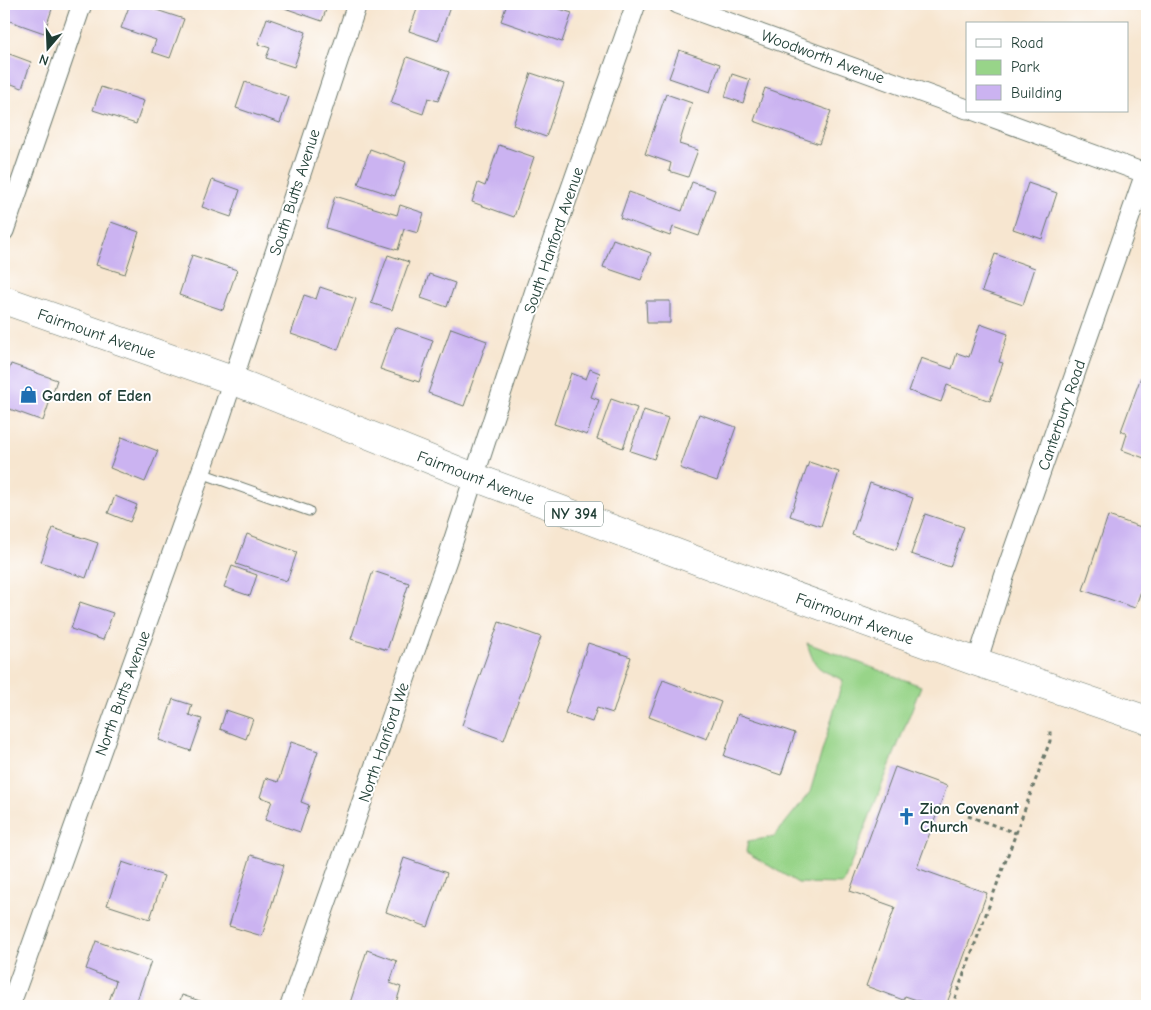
<svg xmlns="http://www.w3.org/2000/svg" width="1151" height="1010" viewBox="0 0 1151 1010" font-family="'Comic Neue',sans-serif">
<style>
.green{fill:#98d489;stroke:#5c885e}
.building{fill:#cbb3f1}
.lines{fill:none;stroke-linecap:round;stroke-linejoin:round}
.lane-casing{stroke:#6b786b;stroke-width:11}
.street-casing{stroke:#6b786b;stroke-width:21}
.primary-casing{stroke:#6b786b;stroke-width:29}
.path{stroke:#6b786b;stroke-width:3;stroke-dasharray:4 4;stroke-linecap:butt}
.lane{stroke:#fff;stroke-width:9}
.street{stroke:#fff;stroke-width:19}
.primary{stroke:#fff;stroke-width:28}
.labels{text-anchor:middle;stroke-width:4;stroke-linejoin:round;paint-order:stroke}
.shield{fill:#fff;stroke:#627771;stroke-width:1}
.shield-label{font-size:15px;font-weight:bold;fill:#1f3d34}
.street-label{font-size:16px;fill:#1f3d34;stroke:#fff}
.poi-label{font-size:16px;font-weight:bold;fill:#1f3d34;stroke:#fff;text-anchor:start}
</style>
<rect width="100%" height="100%" fill="#fff"/>
<filter id="ink" filterUnits="userSpaceOnUse"><feTurbulence type="fractalNoise" baseFrequency=".02" numOctaves="2"/><feDisplacementMap in="SourceGraphic" scale="10" xChannelSelector="R" yChannelSelector="G"/><feConvolveMatrix kernelMatrix="1 2 1 2 8 2 1 2 1" color-interpolation-filters="sRGB"/></filter>
<filter id="wash" filterUnits="userSpaceOnUse"><feTurbulence type="fractalNoise" baseFrequency=".0096" numOctaves="4" result="noise"/><feDisplacementMap in="SourceGraphic" scale="20" xChannelSelector="R" yChannelSelector="G"/><feGaussianBlur stdDeviation="1.12" result="paint"/><feColorMatrix in="noise" values="0 0 0 0 0 0 0 0 0 0 0 0 0 0 0 0 0 1.4 0 .05"/><feComposite in="paint" operator="in"/></filter>
<g filter="url(#wash)">
<rect width="100%" height="100%" fill="#f7e6d0"/>
<path class="green" d="M807 643 921 686 843 884 798 883 746 852 748 841 774 837 810 792 843 680C819 668 816 672 807 643Z"/>
<g id="blocks">
<g class="building">
<path d="M4 4H48L53 6 44 33 4 19Z"/>
<path d="M130 4H138L184 19 170 58 152 52 156 40 121 28Z"/>
<path d="M273 4H328L322 21Z"/>
<path d="M419 4H451L438 41 409 31Z"/>
<path d="M507 4H544L572 13 562 42 501 21Z"/>
<path d="M267 18 306 32 294 67 266 58 270 48 258 44Z"/>
<path d="M679 50 720 64 710 92 669 78Z"/>
<path d="M4 52 31 62 22 88 4 81Z"/>
<path d="M407 57 449 72 438 101 428 98 423 114 391 103Z"/>
<path d="M531 73 564 84 546 137 513 125Z"/>
<path d="M732 74 750 80 743 103 725 97Z"/>
<path d="M245 82 289 97 280 123 236 108Z"/>
<path d="M101 87 144 101 136 124 93 110Z"/>
<path d="M765 88 831 111 819 144 754 121Z"/>
<path d="M666 94 692 103 679 144 698 150 688 177 669 171 671 163 645 154Z"/>
<path d="M499 145 534 157 514 217 472 202 478 183 485 186Z"/>
<path d="M370 149 406 162 395 196 358 184Z"/>
<path d="M212 180 240 190 231 217 202 207Z"/>
<path d="M692 182 715 190 699 236 673 227 670 236 620 218 629 192 682 211Z"/>
<path d="M1028 183 1057 193 1042 239 1013 229Z"/>
<path d="M335 196 397 215 400 205 424 213 418 233 404 229 398 250 326 228Z"/>
<path d="M111 222 139 232 125 274 96 265Z"/>
<path d="M613 239 651 253 641 280 603 267Z"/>
<path d="M995 254 1035 268 1023 305 982 291Z"/>
<path d="M192 255 237 270 223 310 179 295Z"/>
<path d="M388 255 409 262 392 310 371 303Z"/>
<path d="M429 274 455 283 447 307 421 298Z"/>
<path d="M320 287 356 299 338 350 291 334 304 295 316 299Z"/>
<path d="M646 301H670V323H647Z"/>
<path d="M980 324 1008 334 999 362 1003 363 990 401 947 385 941 402 909 391 921 358 952 369 957 353 969 357Z"/>
<path d="M395 327 433 340 419 382 380 369Z"/>
<path d="M451 328 487 341 464 406 428 393Z"/>
<path d="M11 364 57 380 43 421 4 407V383Z"/>
<path d="M590 369 600 373 591 397 599 400 587 435 554 424 571 373 586 379Z"/>
<path d="M1141 377 1147 380V459L1122 450 1127 434 1121 431Z"/>
<path d="M611 399 637 408 623 448 597 439Z"/>
<path d="M644 410 668 418 654 459 630 451Z"/>
<path d="M699 414 736 427 717 481 680 468Z"/>
<path d="M122 437 158 451 145 482 110 468Z"/>
<path d="M809 462 839 472 821 526 790 516Z"/>
<path d="M870 483 913 498 896 550 852 535Z"/>
<path d="M115 496 137 505 130 522 108 513Z"/>
<path d="M925 514 964 527 950 567 911 554Z"/>
<path d="M1108 516 1147 529V574L1135 608 1083 590Z"/>
<path d="M53 528 98 543 86 578 41 562Z"/>
<path d="M247 534 297 552 287 581 236 564Z"/>
<path d="M232 566 257 575 250 596 224 587Z"/>
<path d="M373 571 409 583 387 650 351 639Z"/>
<path d="M80 602 113 613 103 640 71 629Z"/>
<path d="M499 622 541 637 504 740 462 725Z"/>
<path d="M588 643 631 657 613 713 597 708 592 722 565 713Z"/>
<path d="M663 680 721 702 707 739 649 717Z"/>
<path d="M173 699 192 705 189 715 202 719 191 751 159 740Z"/>
<path d="M226 710 253 719 246 739 220 729Z"/>
<path d="M738 714 795 733 781 775 724 756Z"/>
<path d="M291 742 318 751 301 802 309 805 300 832 265 820 272 801 260 797 266 778 278 782Z"/>
<path d="M895 767 947 786 917 868 987 893 946 1006H934L905 996 903 1000 866 986 895 907 850 891Z"/>
<path d="M251 855 284 865 262 936 229 926Z"/>
<path d="M404 858 447 873 428 927 386 912Z"/>
<path d="M122 862 164 876 150 919 107 905Z"/>
<path d="M96 941 151 961 135 1006H113L108 1004 116 981 86 969Z"/>
<path d="M367 950 397 961 390 983 401 987 395 1006H349Z"/>
<path d="M182 995 215 1006H178Z"/>
</g>
</g>
</g>
<g filter="url(#ink)">
<use href="#blocks" fill-opacity="0" stroke="#6b786b" stroke-width="1"/>
<g class="lines">
<defs>
<path id="lane" d="M201 473 309 511"/>
<g id="street">
<path d="M678 4 967 109"/>
<path d="M975 111 1147 174"/>
<path d="M4 231 82 4"/>
<path d="M977 662 1004 577 1147 168"/>
<path d="M10 1006 220 419 357 4"/>
<path d="M290 1006 447 560 536 287 636 4"/>
</g>
<path id="primary" d="M4 300 232 380 474 477 722 570 977 662 1147 720"/>
</defs>
<use href="#lane" class="lane-casing"/>
<use href="#street" class="street-casing"/>
<use href="#primary" class="primary-casing"/>
<g class="path">
<path d="M968 816 1016 833"/>
<path d="M952 1006 1050 741V728"/>
</g>
<use href="#lane" class="lane"/>
<use href="#street" class="street"/>
<use href="#primary" class="primary"/>
</g>
</g>
<defs>
<symbol id="shop-bare" viewBox="-9 -9 18 18"><path d="M-5-2.5h2.3a2.7 3.5 0 0 1 5.4 0H5L5.5 6h-11ZM-1.5-2.5h3a1.5 2.3 0 0 0-3 0Z" fill="#1f6fb2" stroke="#fff" stroke-width="2.5" paint-order="stroke"/></symbol>
<symbol id="church-bare" viewBox="-9 -9 18 18"><path d="M-1.2-6h2.4v3.5h3.3v2.4h-3.3V6h-2.4V-.1h-3.3v-2.4h3.3Z" fill="#1f6fb2" stroke="#fff" stroke-width="2.5" paint-order="stroke"/></symbol>
</defs>
<g fill-rule="evenodd">
<use href="#shop-bare" x="16" y="382" width="25" height="25"/>
<use href="#church-bare" x="894" y="804" width="25" height="25"/>
</g>
<g class="labels">
<rect class="shield" x="545" y="501.5" width="58" height="25" rx="4"/>
<g class="shield-label">
<text x="574" y="519">NY 394</text>
</g>
<g class="street-label">
<text transform="translate(823 56) rotate(20)" y="6">Woodworth Avenue</text>
<text transform="translate(294 192) rotate(-72)" y="6">South Butts Avenue</text>
<text transform="translate(553 240) rotate(-71)" y="6">South Hanford Avenue</text>
<text transform="translate(97 333) rotate(19)" y="6">Fairmount Avenue</text>
<text transform="translate(1061 415) rotate(-71)" y="6">Canterbury Road</text>
<text transform="translate(476 477) rotate(21)" y="6">Fairmount Avenue</text>
<text transform="translate(855 618) rotate(20)" y="6">Fairmount Avenue</text>
<text transform="translate(122 693) rotate(-70)" y="6">North Butts Avenue</text>
<text transform="translate(383 742) rotate(-71)" y="6">North Hanford We</text>
</g>
<g class="poi-label">
<text x="42" y="401">Garden of Eden</text>
<text x="920" y="814">Zion Covenant<tspan x="920" dy="18">Church</tspan></text>
</g>
</g>
<rect width="1151" height="1010" fill="none" stroke="#fff" stroke-width="20"/>
<rect x="966" y="22" width="162" height="90" fill="#ffffff" stroke="#a5b1ae"/>
<rect x="976" y="39" width="25" height="8" fill="#ffffff" stroke="#a5b1ae"/>
<text x="1011" y="48" font-size="15" fill="#1f3d34">Road</text>
<rect x="976" y="60" width="25" height="15" fill="#98d489" stroke="#a5b1ae"/>
<text x="1011" y="72" font-size="15" fill="#1f3d34">Park</text>
<rect x="976" y="85" width="25" height="15" fill="#cbb3f1" stroke="#a5b1ae"/>
<text x="1011" y="98" font-size="15" fill="#1f3d34">Building</text>
<g transform="translate(48 48) rotate(199)" stroke="#ffffff" stroke-width="4" paint-order="stroke">
<path d="M0-4L9 19L0 12L-9 19Z" fill="#1f3d34"/>
<text y="-8" font-size="14" font-weight="bold" text-anchor="middle" fill="#1f3d34">N</text>
</g>
</svg>
